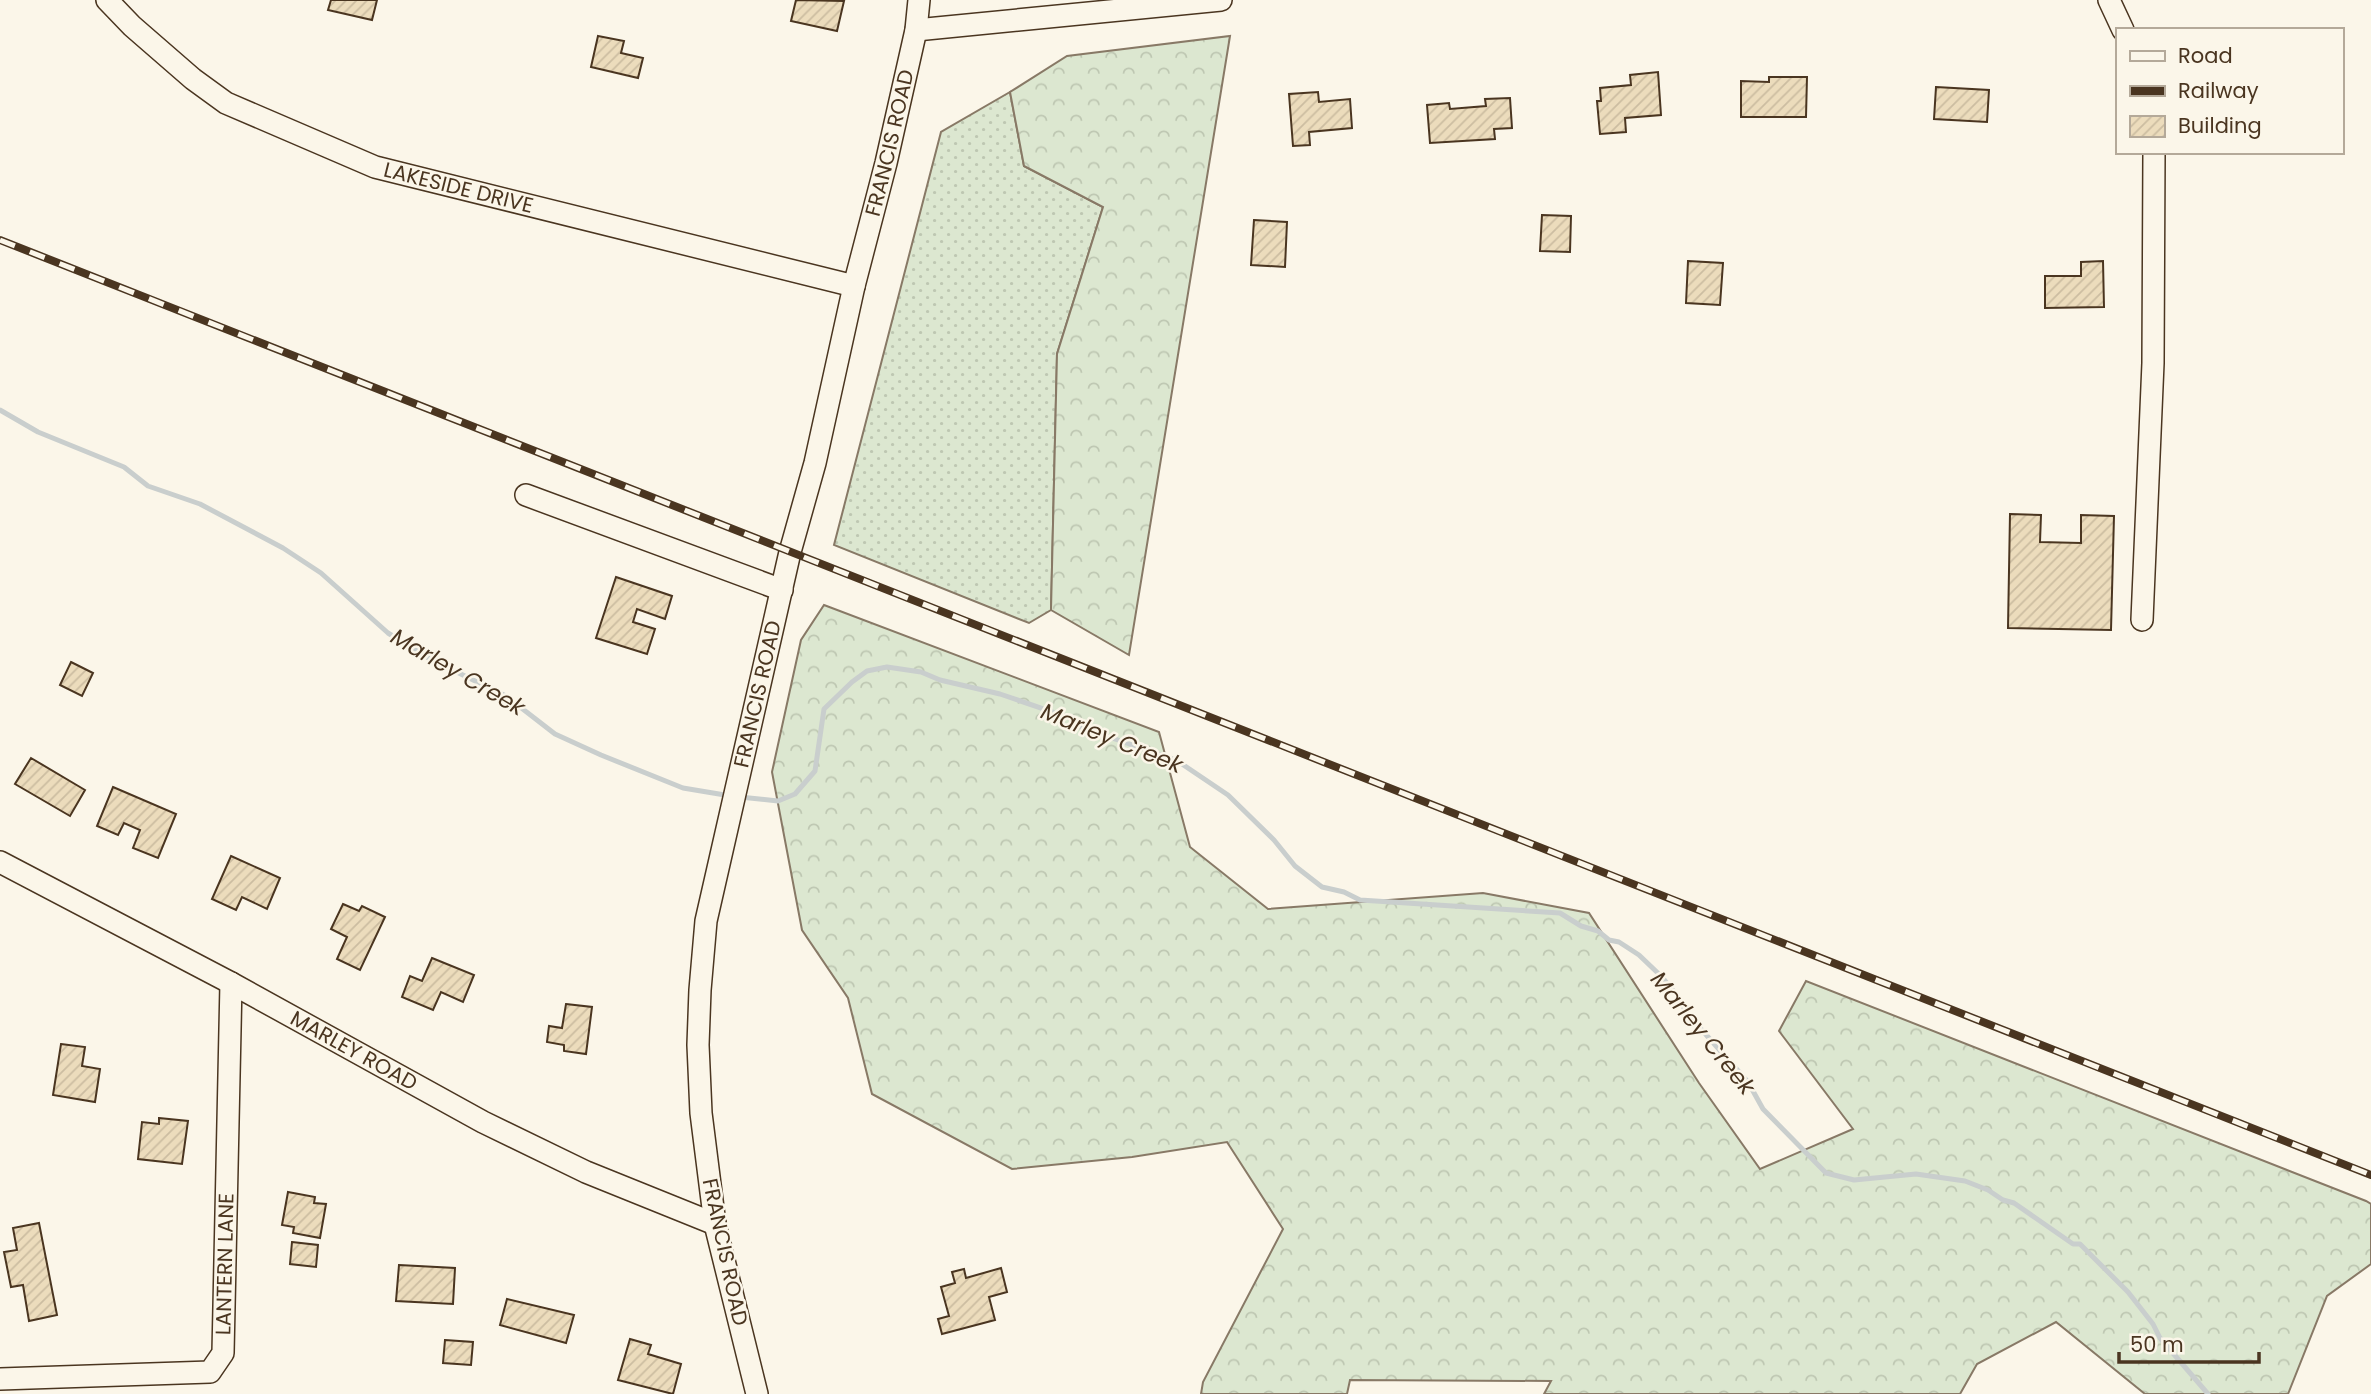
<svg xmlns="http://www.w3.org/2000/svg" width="2371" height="1394" viewBox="0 0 2371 1394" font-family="Poppins,sans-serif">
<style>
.grass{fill:url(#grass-dots);stroke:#887966;stroke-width:2}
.forest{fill:url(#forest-crowns);stroke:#887966;stroke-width:2}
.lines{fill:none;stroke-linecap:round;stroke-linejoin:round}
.stream{stroke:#c9cecd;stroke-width:5}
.building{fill:url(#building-hatch);stroke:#4a3520;stroke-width:2}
.minor-casing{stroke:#4a3520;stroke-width:24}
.minor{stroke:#fbf6e9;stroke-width:21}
.rail-casing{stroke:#4a3520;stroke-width:8}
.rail{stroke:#fbf6e9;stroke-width:5;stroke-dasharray:16;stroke-linecap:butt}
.labels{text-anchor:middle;stroke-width:5;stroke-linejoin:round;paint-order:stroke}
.street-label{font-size:21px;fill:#4a3520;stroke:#fbf6e9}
.water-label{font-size:23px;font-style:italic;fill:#4a3520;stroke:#fbf6e9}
</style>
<defs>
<pattern id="grass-dots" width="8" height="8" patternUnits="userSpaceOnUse" patternTransform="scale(1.75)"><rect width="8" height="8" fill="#dce7d0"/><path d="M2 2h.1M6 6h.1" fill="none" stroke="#bec7b2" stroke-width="1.8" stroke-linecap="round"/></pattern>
<pattern id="forest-crowns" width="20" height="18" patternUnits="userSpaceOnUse" patternTransform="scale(1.75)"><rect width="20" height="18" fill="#dce7d0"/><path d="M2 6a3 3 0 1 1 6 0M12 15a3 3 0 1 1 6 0" fill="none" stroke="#bec7b2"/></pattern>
<pattern id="building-hatch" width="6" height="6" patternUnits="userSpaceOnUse" patternTransform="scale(1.75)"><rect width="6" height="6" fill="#ecdcbc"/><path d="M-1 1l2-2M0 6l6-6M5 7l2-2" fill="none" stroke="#ccbda1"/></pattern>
</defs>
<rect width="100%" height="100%" fill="#fbf6e9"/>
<path class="grass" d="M1010 92 1024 166 1103 207 1057 354 1051 610 1029 623 834 545 941 132Z"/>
<g class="forest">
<path d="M1230 36 1129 655 1051 610 1057 354 1103 207 1024 166 1010 92 1067 56Z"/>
<path d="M824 605 1159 732 1190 847 1268 909 1483 893 1589 913 1699 1083 1760 1169 1853 1129 1779 1031 1806 981 2366 1201 2371 1204V1264L2327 1296 2288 1394H2145L2056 1322 1977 1364 1960 1394H1544L1551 1381 1350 1380 1347 1394H1201L1203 1382 1283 1229 1227 1142 1132 1157 1012 1169 872 1094 848 998 802 930 772 772 801 640Z"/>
</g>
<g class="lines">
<g class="stream">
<path d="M0 410 38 432 124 467 148 486 200 504 283 548 321 573 388 633 430 659 506 696 555 734 601 755 683 788 731 796"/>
<path d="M740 797 778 801 795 794 815 771 824 709 852 682 867 671 887 667 921 672 940 680 1000 694 1070 718 1080 727 1176 760 1228 795 1274 840 1295 866 1322 887 1344 892 1360 900 1560 913 1581 926 1598 931 1609 940 1619 942 1639 955 1662 977 1681 1000 1685 1011 1748 1082 1763 1109 1826 1173 1854 1180 1916 1174 1965 1181 1988 1190 2003 1200 2014 1203 2073 1244H2080L2128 1292 2153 1324 2160 1338 2208 1394"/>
</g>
</g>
<g class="building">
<path d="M331 0H377L372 20 328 10Z"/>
<path d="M796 0 844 1 837 31 791 21Z"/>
<path d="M598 36 624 41 621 53 643 58 638 78 591 67Z"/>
<path d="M1658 72 1661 115 1625 118 1626 132 1600 134 1597 101H1601L1600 88 1631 85 1630 75Z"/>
<path d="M1769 77H1807L1806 117H1741V81L1769 82Z"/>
<path d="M1936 87 1989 90 1987 122 1934 119Z"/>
<path d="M1318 92 1319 102 1350 99 1352 128 1309 132 1310 145 1293 146 1289 94Z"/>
<path d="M1510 98 1512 128 1494 129 1495 139 1430 143 1427 105 1449 103 1450 109 1486 106 1485 99Z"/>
<path d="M1542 215 1571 216 1570 252 1540 251Z"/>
<path d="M1254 220 1287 222 1285 267 1251 265Z"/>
<path d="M1688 261 1723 263 1720 305 1686 303Z"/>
<path d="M2103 261 2104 307 2045 308V276H2081V262Z"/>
<path d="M2010 514 2041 515 2040 542 2081 543V515L2114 516 2111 630 2008 628Z"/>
<path d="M616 577 672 596 665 619 637 609 633 622 655 629 647 654 596 638Z"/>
<path d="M71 662 93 673 82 696 60 685Z"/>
<path d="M31 758 85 790 70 816 15 784Z"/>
<path d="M113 787 176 814 158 858 133 848 140 830 124 823 118 835 97 826Z"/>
<path d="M231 856 280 878 267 909 242 897 236 910 212 899Z"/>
<path d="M343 904 359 911 362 906 385 917 360 970 337 959 347 937 331 929Z"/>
<path d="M432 958 474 975 463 1002 441 992 433 1010 402 997 410 976 422 981Z"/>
<path d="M566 1004 592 1007 586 1054 564 1051V1045L547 1042 549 1026 562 1028Z"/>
<path d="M61 1044 85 1047 82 1066 100 1069 95 1102 53 1095Z"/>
<path d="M159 1118 188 1121 182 1164 138 1159 142 1122 159 1124Z"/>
<path d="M288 1192 315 1197 314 1203 326 1204 320 1238 293 1233 294 1227 282 1225Z"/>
<path d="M39 1223 57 1315 29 1321 23 1285 11 1287 4 1252 17 1250 13 1228Z"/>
<path d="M292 1242 318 1245 316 1267 290 1264Z"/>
<path d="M399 1265 455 1268 453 1304 396 1301Z"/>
<path d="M1001 1268 1007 1292 989 1297 995 1320 942 1334 938 1319 949 1316 941 1287 955 1283 952 1272 964 1269 966 1278Z"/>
<path d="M507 1299 574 1315 566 1343 500 1325Z"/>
<path d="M630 1339 651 1345 648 1354 681 1364 673 1394 618 1380Z"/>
<path d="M445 1340 473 1342 471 1365 443 1363Z"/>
</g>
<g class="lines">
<defs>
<g id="minor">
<path id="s1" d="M107 0 132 26 193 79 226 103 375 167 854 286"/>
<path d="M2109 0 2123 30"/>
<path d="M916 30 1221 0"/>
<path d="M526 495 782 590"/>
<path d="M2142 620 2153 363 2154 152"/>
<path id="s2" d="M0 862 231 983 483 1122 586 1172 715 1224"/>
<path id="s3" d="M0 1379 210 1372 223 1353 231 983"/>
<path id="s4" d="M757 1394 715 1224 701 1113 698 1045 700 990 706 921 790 552 815 463 854 286 886 163 916 30 919 0"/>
</g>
</defs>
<use href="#minor" class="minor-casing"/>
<use href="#minor" class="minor"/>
<defs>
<path id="rail" d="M0 240 2371 1175"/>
</defs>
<use href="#rail" class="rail-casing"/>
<use href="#rail" class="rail"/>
</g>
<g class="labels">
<g class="street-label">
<text dy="7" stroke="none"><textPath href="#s4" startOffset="1279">FRANCIS ROAD</textPath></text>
<text dy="7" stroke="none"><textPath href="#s1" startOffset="406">LAKESIDE DRIVE</textPath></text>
<text dy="7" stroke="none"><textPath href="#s4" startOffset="712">FRANCIS ROAD</textPath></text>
<text dy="7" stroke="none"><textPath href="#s2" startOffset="401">MARLEY ROAD</textPath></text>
<text transform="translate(725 1252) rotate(78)" y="7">FRANCIS ROAD</text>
<text dy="7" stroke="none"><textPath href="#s3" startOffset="322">LANTERN LANE</textPath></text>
</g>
<g class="water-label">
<text transform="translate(458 672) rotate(30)" y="8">Marley Creek</text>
<text transform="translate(1112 738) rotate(22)" y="8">Marley Creek</text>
<text transform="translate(1703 1033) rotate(51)" y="8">Marley Creek</text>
</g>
</g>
<rect x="2116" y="28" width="228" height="126" fill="#fbf6e9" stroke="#b4a999" stroke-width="2"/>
<rect x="2130" y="51" width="35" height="10" fill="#fbf6e9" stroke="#b4a999" stroke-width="2"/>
<text x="2178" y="63" font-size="21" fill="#4a3520">Road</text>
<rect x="2130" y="86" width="35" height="10" fill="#4a3520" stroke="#b4a999" stroke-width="2"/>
<text x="2178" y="98" font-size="21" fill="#4a3520">Railway</text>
<rect x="2130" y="116" width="35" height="21" fill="url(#building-hatch)" stroke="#b4a999" stroke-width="2"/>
<text x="2178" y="133" font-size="21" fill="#4a3520">Building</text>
<path d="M2119 1352v10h140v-10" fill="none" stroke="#4a3520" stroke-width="3.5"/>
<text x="2130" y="1352" font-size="21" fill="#4a3520" stroke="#fbf6e9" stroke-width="5" paint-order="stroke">50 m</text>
</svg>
